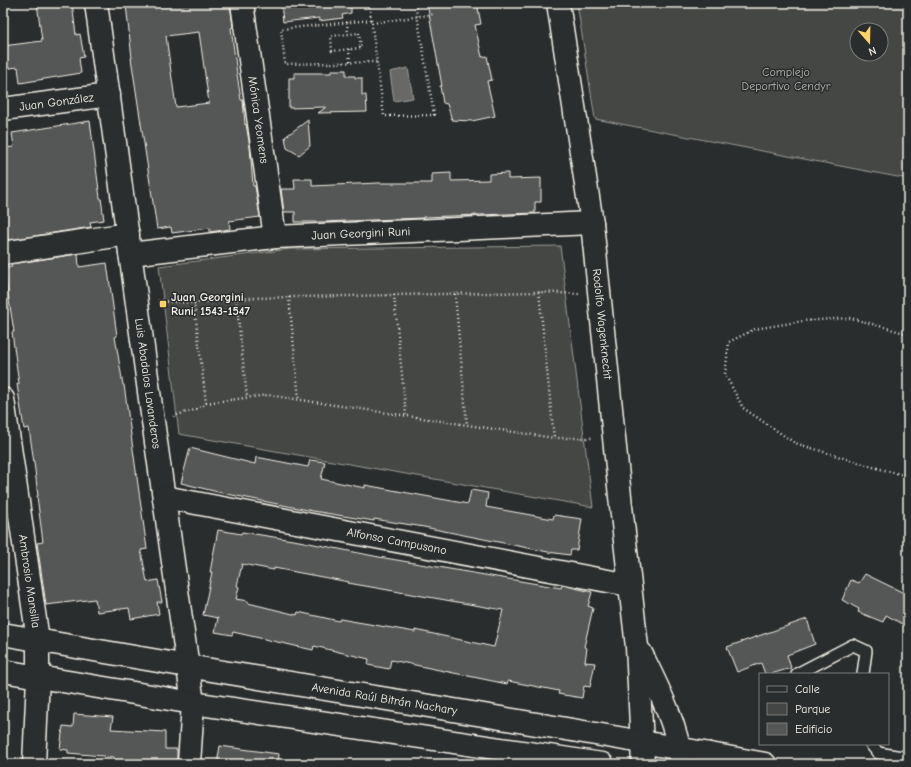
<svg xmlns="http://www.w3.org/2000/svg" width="911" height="767" viewBox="0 0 911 767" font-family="'Comic Neue',sans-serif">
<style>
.green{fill:#444645;stroke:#9c9c96;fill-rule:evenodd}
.water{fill:#676866;stroke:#9f9f9a}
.building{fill:#555756;stroke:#f4f1e8;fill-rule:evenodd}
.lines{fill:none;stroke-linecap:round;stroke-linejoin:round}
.lane-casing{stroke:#f4f1e8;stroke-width:14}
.street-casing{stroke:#f4f1e8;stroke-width:25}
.secondary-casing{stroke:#f4f1e8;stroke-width:25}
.path{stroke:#f4f1e8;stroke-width:2.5;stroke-dasharray:1 3;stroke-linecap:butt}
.lane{stroke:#2a2d2e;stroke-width:11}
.street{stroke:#2a2d2e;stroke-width:22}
.secondary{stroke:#2a2d2e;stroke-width:22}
.poi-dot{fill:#ffd166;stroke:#2a2d2e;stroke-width:1.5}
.labels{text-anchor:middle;stroke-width:3;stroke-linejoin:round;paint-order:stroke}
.park-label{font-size:12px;fill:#b6b5af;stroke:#2a2d2e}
.street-label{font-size:12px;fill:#f4f1e8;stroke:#2a2d2e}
.poi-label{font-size:12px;font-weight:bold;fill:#f4f1e8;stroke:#2a2d2e;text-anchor:start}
</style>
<rect width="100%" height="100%" fill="#2a2d2e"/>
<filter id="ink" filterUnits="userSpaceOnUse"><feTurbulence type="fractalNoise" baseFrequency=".025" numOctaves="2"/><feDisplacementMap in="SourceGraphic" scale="8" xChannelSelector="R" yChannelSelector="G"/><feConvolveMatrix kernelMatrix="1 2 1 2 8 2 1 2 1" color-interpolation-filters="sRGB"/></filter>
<g filter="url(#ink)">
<g class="green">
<path d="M577 3H908V179L595 119ZM857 30H881V54H857Z"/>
<path d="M560 246 593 507 179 434 159 266 290 249Z"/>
</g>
<path class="water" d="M408 68 413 98 394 101 390 72Z"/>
<g class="building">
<path d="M37 3H72L76 35 80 34 84 57 79 58 81 73 20 83 18 67 3 69V46L42 41Z"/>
<path d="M144 3H230L233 27 231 28 237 74 241 100H243L245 125 246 124 250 147 253 186H255L260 217 229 221 230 229 210 232V228L172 233 171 227 157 229 131 58H132L126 5ZM199 32 209 103 176 107 166 36Z"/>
<path d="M281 3H351V13L342 15 343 18 319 21V18L283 22Z"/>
<path d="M427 3H477L481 24 475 25 482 57 487 56 492 80 487 81 495 116 472 121 452 120 447 104 443 103 440 86H442Z"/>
<path d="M331 70H346V76H355V78H362V95H366L367 112 318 113 326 107 289 108V78H294V73H331Z"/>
<path d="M308 120 310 146 299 155 287 148 285 137Z"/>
<path d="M90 121 100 198H101L104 220 90 222 91 227 8 240 3 210V148L14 147 12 133Z"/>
<path d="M451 173V181L489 180V174L508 173V179L541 178V202H535V213L423 217V218L322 222H295V212H284L281 189H295L294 179H312V186L378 183H432V174Z"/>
<path d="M78 254 79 267 107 263 117 336 115 337 123 385H124L147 549 141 550 147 582 158 580 162 602H157L159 614 131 619 129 608 97 612 95 599 46 605 37 543 43 542 37 496H38L35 470 29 428 24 429 17 384H19L12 332H14L4 268 12 267 11 264Z"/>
<path d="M190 448 255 464 256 457 308 467 310 460 325 462 321 479 365 488V485L468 504 471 490 488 493 486 507 553 519 554 515 582 519 577 550H571L570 555 548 552 424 527 374 519V521L313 511 222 493 181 483Z"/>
<path d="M218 530 241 534 242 532 299 541 379 557 561 588 562 585 592 592 588 606 593 608 584 647 587 648 585 662 595 663 590 687 584 686 582 698 558 694 559 691 508 681 507 684 391 660 389 669 368 665 369 659 314 646 313 650 233 632 232 635 215 632 218 618 203 615 212 572H210ZM242 564 274 570V568L349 582 348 583 503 610 494 647 415 630V632L340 619 339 621 298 612 297 615 248 603V601L236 599 239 587 237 586Z"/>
<path d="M865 574 908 595V627L886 615 883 622 858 612 859 609 842 600 851 580 859 583Z"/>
<path d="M807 619 815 644 787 655 791 668 771 674H765L761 663 737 672 727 647Z"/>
<path d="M74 714 113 717 111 729 165 732V749H177V764H114V757L68 753V750L60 749 63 726 73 727Z"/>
<path d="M220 746 279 754 278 764H217Z"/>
</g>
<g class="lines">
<defs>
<g id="lane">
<path d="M797 674 853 645 866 651 863 674"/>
<path d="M871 744 878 753 908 758"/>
</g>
<g id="street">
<path id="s1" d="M96 3 153 421 193 703 189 764"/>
<path id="s2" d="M242 3 275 237"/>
<path id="s3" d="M3 109 109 95"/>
<path d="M3 253 128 234"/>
<path id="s4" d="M130 254 275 237 592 223"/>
<path id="s5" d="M3 399 38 640V678L34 764"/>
<path id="s6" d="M164 497 629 585"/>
</g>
<g id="secondary">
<path id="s7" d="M558 3 592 223 621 506 637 647 643 764"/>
<path id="s8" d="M3 634C257 680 512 717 765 764"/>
<path d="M641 653C657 686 677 724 681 761"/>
<path d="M3 671 193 703 602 764"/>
</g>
</defs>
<use href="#lane" class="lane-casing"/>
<use href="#street" class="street-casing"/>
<use href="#secondary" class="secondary-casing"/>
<g class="path">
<path d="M369 3 384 116 434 115 415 3"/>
<path d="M371 20 281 29 285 64 377 62"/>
<path d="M347 22 348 34"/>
<path d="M372 23 435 14"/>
<path d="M359 33 361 48 332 51 331 36Z"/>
<path d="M349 49 350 63"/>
<path d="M539 292 554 438"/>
<path d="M455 294 467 425"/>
<path d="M394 295 406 415"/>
<path d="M289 297 299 399"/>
<path d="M236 299 247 397"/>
<path d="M158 301 194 303 250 298 539 292 579 294"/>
<path d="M194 303 206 403"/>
<path d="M908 334 851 318 803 321 755 329 729 342 725 374 743 408 795 443 873 467 908 476"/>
<path d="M173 416 198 409 206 403 268 395 554 438H593"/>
</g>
<use href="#lane" class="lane"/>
<use href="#street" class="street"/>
<use href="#secondary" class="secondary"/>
</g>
</g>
<rect class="poi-dot" x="159" y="300" width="8" height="8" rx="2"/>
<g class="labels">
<g class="park-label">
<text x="786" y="76">Complejo<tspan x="786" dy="14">Deportivo Cendyr</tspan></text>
</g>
<g class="street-label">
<text dy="4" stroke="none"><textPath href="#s3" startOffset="54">Juan González</textPath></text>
<text dy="4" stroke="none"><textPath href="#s2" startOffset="118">Mónica Yeomens</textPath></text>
<text dy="4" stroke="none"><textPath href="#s4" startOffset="232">Juan Georgini Runi</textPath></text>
<text dy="4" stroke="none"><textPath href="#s7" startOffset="324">Rodolfo Wagenknecht</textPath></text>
<text dy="4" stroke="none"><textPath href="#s1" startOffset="384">Luis Abadalos Lavanderos</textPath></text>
<text dy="4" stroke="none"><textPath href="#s6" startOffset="237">Alfonso Campusano</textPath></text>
<text dy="4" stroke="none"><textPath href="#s5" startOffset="184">Ambrosio Mansilla</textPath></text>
<text dy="4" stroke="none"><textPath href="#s8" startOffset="387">Avenida Raúl Bitrán Nachary</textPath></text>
</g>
<g class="poi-label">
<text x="171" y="301">Juan Georgini<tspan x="171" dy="14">Runi, 1543-1547</tspan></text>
</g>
</g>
<rect width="911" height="767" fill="none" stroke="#2a2d2e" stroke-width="16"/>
<rect x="8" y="8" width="895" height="751" fill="none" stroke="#f4f1e8" stroke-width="1.5" filter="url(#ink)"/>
<rect x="759" y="673" width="130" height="72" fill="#2a2d2e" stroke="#7b7b78"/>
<rect x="767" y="686" width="20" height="6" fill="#2a2d2e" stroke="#7b7b78"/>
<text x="795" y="693" font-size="12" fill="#f4f1e8">Calle</text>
<rect x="767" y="703" width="20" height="12" fill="#444645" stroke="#7b7b78"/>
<text x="795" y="713" font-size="12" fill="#f4f1e8">Parque</text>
<rect x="767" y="723" width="20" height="12" fill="#555756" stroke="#7b7b78"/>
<text x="795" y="733" font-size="12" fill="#f4f1e8">Edificio</text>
<g transform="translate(869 42) rotate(160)"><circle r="19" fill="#2a2d2e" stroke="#7b7b78"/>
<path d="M0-3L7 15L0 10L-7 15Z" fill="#ffd166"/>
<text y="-6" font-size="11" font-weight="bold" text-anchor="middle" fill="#f4f1e8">N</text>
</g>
</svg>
